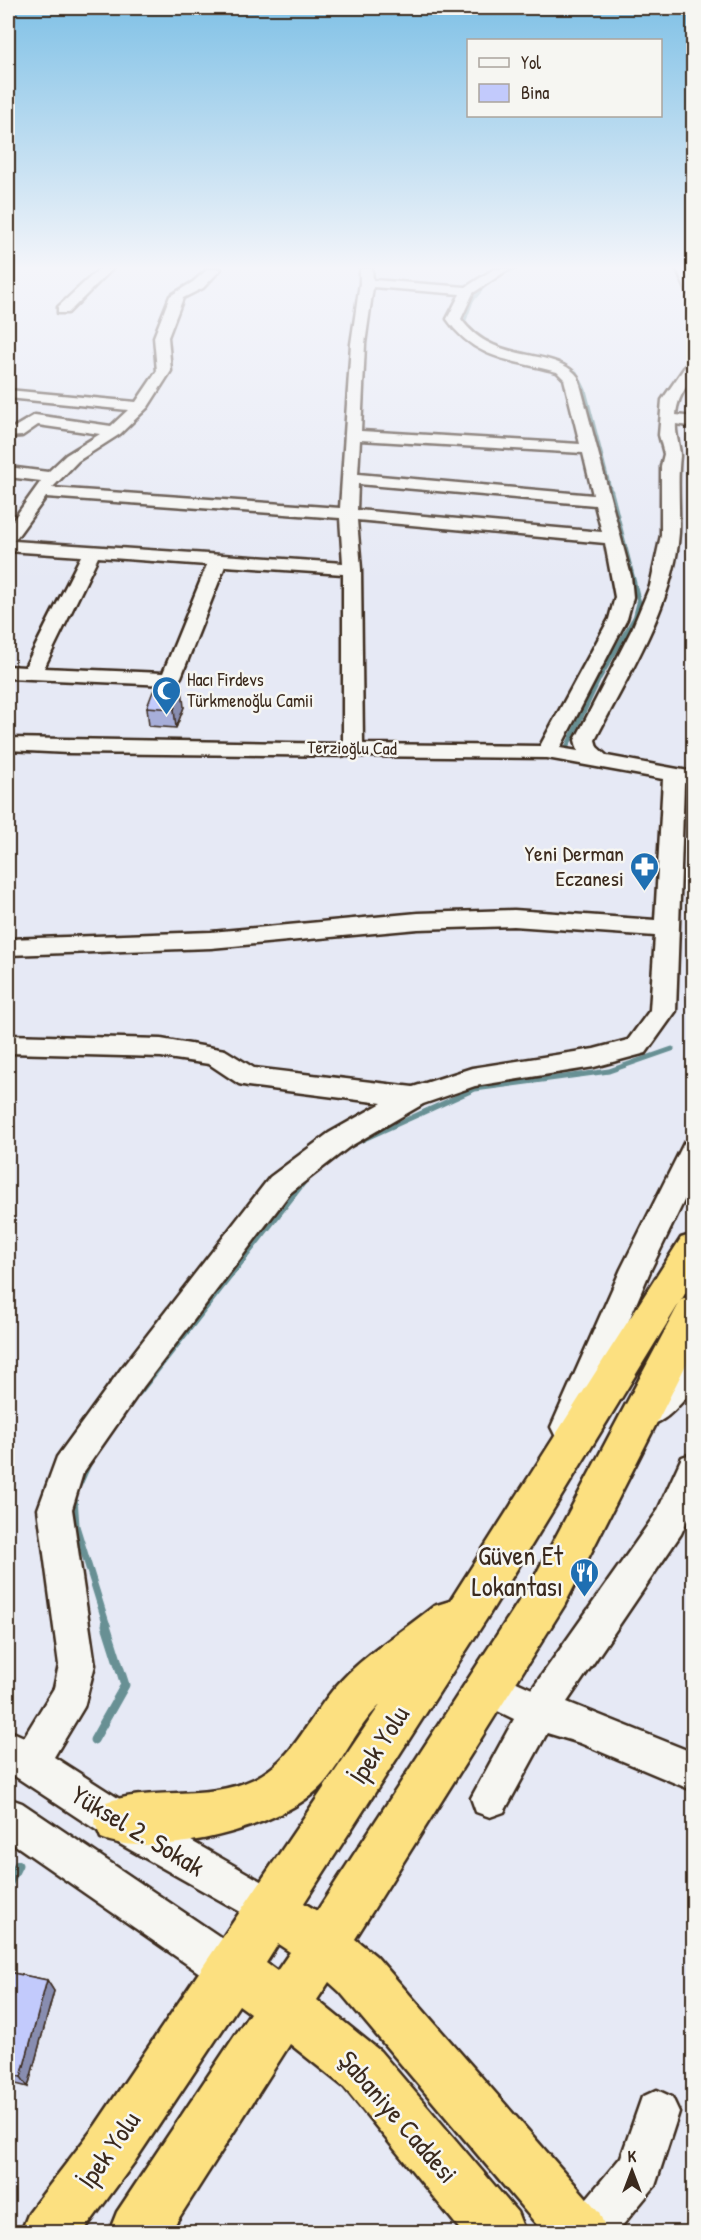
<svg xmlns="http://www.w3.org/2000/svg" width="701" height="2240" viewBox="0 0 701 2240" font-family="'Patrick Hand',sans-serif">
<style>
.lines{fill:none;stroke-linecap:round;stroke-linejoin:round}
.stream-far4{stroke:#679094;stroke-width:3}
.stream-far3{stroke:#679094;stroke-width:4.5}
.stream-far2{stroke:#679094;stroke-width:5}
.stream-far1{stroke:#679094;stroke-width:7}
.stream{stroke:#679094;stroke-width:9}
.minor-casing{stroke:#3b2a1e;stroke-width:5}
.highway-casing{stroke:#3b2a1e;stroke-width:5}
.minor{fill:#f6f6f2;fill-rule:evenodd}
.highway{fill:#fce080;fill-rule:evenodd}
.wall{fill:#a7aed9;stroke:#3b2a1e;stroke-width:1.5}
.shaded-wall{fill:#888db0;stroke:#3b2a1e;stroke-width:1.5}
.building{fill:#c2cafc;stroke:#3b2a1e;stroke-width:1.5}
.labels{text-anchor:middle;stroke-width:5;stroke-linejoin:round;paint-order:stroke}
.far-poi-label{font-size:18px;fill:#3b2a1e;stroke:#f6f6f2;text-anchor:start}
.far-street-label{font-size:18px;fill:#3b2a1e;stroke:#f6f6f2}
.poi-label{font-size:22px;fill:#3b2a1e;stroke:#f6f6f2;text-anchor:end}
.near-poi-label{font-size:27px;fill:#3b2a1e;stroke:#f6f6f2;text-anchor:end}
.near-street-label{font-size:27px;fill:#3b2a1e;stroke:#f6f6f2}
</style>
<rect width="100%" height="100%" fill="#e6e9f5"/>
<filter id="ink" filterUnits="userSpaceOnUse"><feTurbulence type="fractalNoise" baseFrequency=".0167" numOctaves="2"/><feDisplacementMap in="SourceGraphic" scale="12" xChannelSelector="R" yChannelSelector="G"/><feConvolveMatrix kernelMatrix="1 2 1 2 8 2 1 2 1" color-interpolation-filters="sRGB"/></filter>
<g filter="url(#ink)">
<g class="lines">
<g class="stream-far4">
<path d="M498 275 517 269"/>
<path d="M467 327 464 323 472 301 487 283"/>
<path d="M563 366 576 372 585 390 611 492"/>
</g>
<path class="stream-far3" d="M564 753 600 677 635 617 639 602 611 491"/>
<path class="stream-far2" d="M353 1144 475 1089 609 1071 672 1049"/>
<g class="stream-far1">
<path d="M139 1392 306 1178"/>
<path d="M79 1484 88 1464"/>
<path d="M74 1497 76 1526 107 1626"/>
</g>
<g class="stream">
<path d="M94 1740 125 1685 106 1625"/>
<path d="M8 1885 18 1865"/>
</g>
<defs>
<g id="minor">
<path d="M99 269H112L68 313H58V307Z"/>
<path d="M208 269H221L203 288 183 298 168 337 171 371 148 407 120 434 78 461 52 488 340 508 351 344 360 283V269H372L373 280 466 287 494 269H509L473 293 461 319C494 366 555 346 578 377L631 576 633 597 627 619 560 748 578 751 575 740 632 629 650 586 661 535V466L664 454 659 435 662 400 689 361 694 360C694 386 678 389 676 415L694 417V427L676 424C675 435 680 446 680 456 677 481 680 507 679 533 675 602 626 679 595 740L597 747 607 756 694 772V784L684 783 676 1011 646 1053 594 1067 475 1086 423 1104 349 1147 290 1193 143 1387 83 1473 72 1509 95 1665 84 1707 54 1757 132 1807 285 1895 291 1909 285 1923 271 1929 104 1835 16 1777 8 1771V1730L24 1737 54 1688 59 1665 38 1509 57 1457 121 1369 270 1177 329 1133 382 1103 248 1086 239 1084 209 1064 161 1057 8 1053V1035L161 1039 225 1050 254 1068 413 1087 472 1068 594 1049 628 1040 650 1010 655 936 514 926 418 929 211 948 8 955V939L211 932 418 913 514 910 655 920 663 779 547 758 68 753 8 750V738L343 744V574L225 566 181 677 178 681 167 685 8 678V666L25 667 81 556 8 551V527L41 481 8 477V467L48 472 66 455 100 434 38 425 22 436 8 437V427L13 428 35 415 111 426 128 410 8 398V390L136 402 157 371 154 337 170 296 193 282ZM373 287 460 294 447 319C475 360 513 360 557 372L564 379 580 444 361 431 365 344ZM360 440 583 453 593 495 358 474ZM358 484 595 505 602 532 357 510ZM46 497 340 518 343 563 14 541ZM357 520 605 543 615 597 609 619 540 746 363 744 361 569ZM98 557 207 565 163 673 44 668Z"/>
<path d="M677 269H689L694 277V296L687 292Z"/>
<path d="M694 1140V1180L651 1269 583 1427 578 1437 567 1441 556 1437 551 1427 621 1269 684 1143Z"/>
<path d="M694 1355V1389C678 1405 662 1431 638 1423L633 1413C642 1395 675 1362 694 1355Z"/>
<path d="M694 1453V1506L681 1534 567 1702 694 1753V1791L580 1743 547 1733 504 1812 490 1817 476 1812 471 1798 514 1719 477 1701 472 1688 477 1675 490 1670 532 1689 657 1512 682 1457Z"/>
<path d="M8 1798 22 1803 247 1955 253 1970 247 1985 232 1991 217 1985 8 1840Z"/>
<path d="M657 2090 672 2097 679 2112 655 2186 617 2232H565L572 2216 621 2157 642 2097Z"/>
</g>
<path id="highway" d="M694 1234V1279L489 1615 304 1903 317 1911 534 1578 681 1300 694 1296V1349L564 1606 355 1939 376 1956 599 2212 607 2232H543L340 1992 329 1982 317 2000 380 2051 517 2212 525 2232H462L344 2087 290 2044 170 2232H109L117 2212 250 2013 239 2005 133 2164 83 2232H21L29 2212 95 2126 380 1705C356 1728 345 1759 324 1783 285 1828 155 1860 101 1838L94 1821 101 1804C149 1785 206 1802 254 1779 296 1758 308 1717 338 1684 365 1654 402 1632 434 1606L450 1601 681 1238ZM278 1944 290 1952 277 1971 266 1963Z"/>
</defs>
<use href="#minor" class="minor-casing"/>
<use href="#highway" class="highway-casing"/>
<use href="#minor" class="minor"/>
<use href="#highway" class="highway"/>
</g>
<g class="wall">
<path d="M147 707H184L176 728 149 726Z"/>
<path d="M8 1972 47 1980 54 1991 28 2087 8 2082Z"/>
</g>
<g class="shaded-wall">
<path d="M182 688 184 707 176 728 174 709Z"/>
<path d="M47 1980 54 1991 28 2087 21 2077Z"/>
</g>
<g class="building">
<path d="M155 686 182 688 174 709 147 707Z"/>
<path d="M8 1972 47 1980 21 2077 8 2074Z"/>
</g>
</g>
<linearGradient id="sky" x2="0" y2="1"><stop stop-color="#80c1e6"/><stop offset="0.46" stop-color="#f4f5fa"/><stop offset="1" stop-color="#f4f5fa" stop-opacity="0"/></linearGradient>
<rect width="701" height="582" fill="url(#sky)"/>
<defs>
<symbol id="mosque-pin" viewBox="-11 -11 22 30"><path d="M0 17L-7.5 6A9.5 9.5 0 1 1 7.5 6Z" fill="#1f6fb2" stroke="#f6f6f2"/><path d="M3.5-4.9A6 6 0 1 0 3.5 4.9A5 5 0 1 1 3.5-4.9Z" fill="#fff"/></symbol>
<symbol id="pharmacy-pin" viewBox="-11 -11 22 30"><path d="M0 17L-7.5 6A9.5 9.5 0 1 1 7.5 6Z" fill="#1f6fb2" stroke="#f6f6f2"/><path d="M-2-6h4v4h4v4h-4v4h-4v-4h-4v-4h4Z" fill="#fff"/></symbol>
<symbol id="restaurant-pin" viewBox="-11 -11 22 30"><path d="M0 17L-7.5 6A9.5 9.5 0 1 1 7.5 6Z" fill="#1f6fb2" stroke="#f6f6f2"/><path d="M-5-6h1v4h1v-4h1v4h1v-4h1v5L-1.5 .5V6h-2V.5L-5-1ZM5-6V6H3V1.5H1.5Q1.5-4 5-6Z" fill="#fff"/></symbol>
</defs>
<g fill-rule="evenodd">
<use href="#mosque-pin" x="150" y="674" width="33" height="45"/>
<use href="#pharmacy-pin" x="628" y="850" width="33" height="45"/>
<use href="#restaurant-pin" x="568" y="1556" width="33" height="45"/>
</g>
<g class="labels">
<g class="far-poi-label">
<text x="187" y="686">Hacı Firdevs<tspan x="187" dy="21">Türkmenoğlu Camii</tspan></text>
</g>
<g class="far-street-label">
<text transform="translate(352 748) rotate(1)" y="6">Terzioğlu Cad</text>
</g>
<g class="poi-label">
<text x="624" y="861">Yeni Derman<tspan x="624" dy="25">Eczanesi</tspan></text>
</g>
<g class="near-poi-label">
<text x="563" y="1565">Güven Et<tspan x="563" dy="31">Lokantası</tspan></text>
</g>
<g class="near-street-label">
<text transform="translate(379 1745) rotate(-57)" y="9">İpek Yolu</text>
<text transform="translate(138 1831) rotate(31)" y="9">Yüksel 2. Sokak</text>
<text transform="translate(398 2117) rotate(49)" y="9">Şabaniye Caddesi</text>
<text transform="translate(109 2150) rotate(-55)" y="9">İpek Yolu</text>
</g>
</g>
<rect width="701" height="2240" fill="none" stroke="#f6f6f2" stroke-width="30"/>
<rect x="15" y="15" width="671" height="2210" fill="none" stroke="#3b2a1e" stroke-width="2" filter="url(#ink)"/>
<rect x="467" y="39" width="195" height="78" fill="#f6f6f2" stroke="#aba49d" stroke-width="1.5"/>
<rect x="479" y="58" width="30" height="9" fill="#f6f6f2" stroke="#aba49d" stroke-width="1.5"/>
<text x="521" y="69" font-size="18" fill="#3b2a1e">Yol</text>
<rect x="479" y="84" width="30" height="18" fill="#c2cafc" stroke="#aba49d" stroke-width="1.5"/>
<text x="521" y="99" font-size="18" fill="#3b2a1e">Bina</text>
<g transform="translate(632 2171)" stroke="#f6f6f2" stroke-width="4.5" paint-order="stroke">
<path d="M0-4.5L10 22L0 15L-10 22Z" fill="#3b2a1e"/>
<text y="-9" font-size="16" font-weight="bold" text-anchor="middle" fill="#3b2a1e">K</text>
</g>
</svg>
